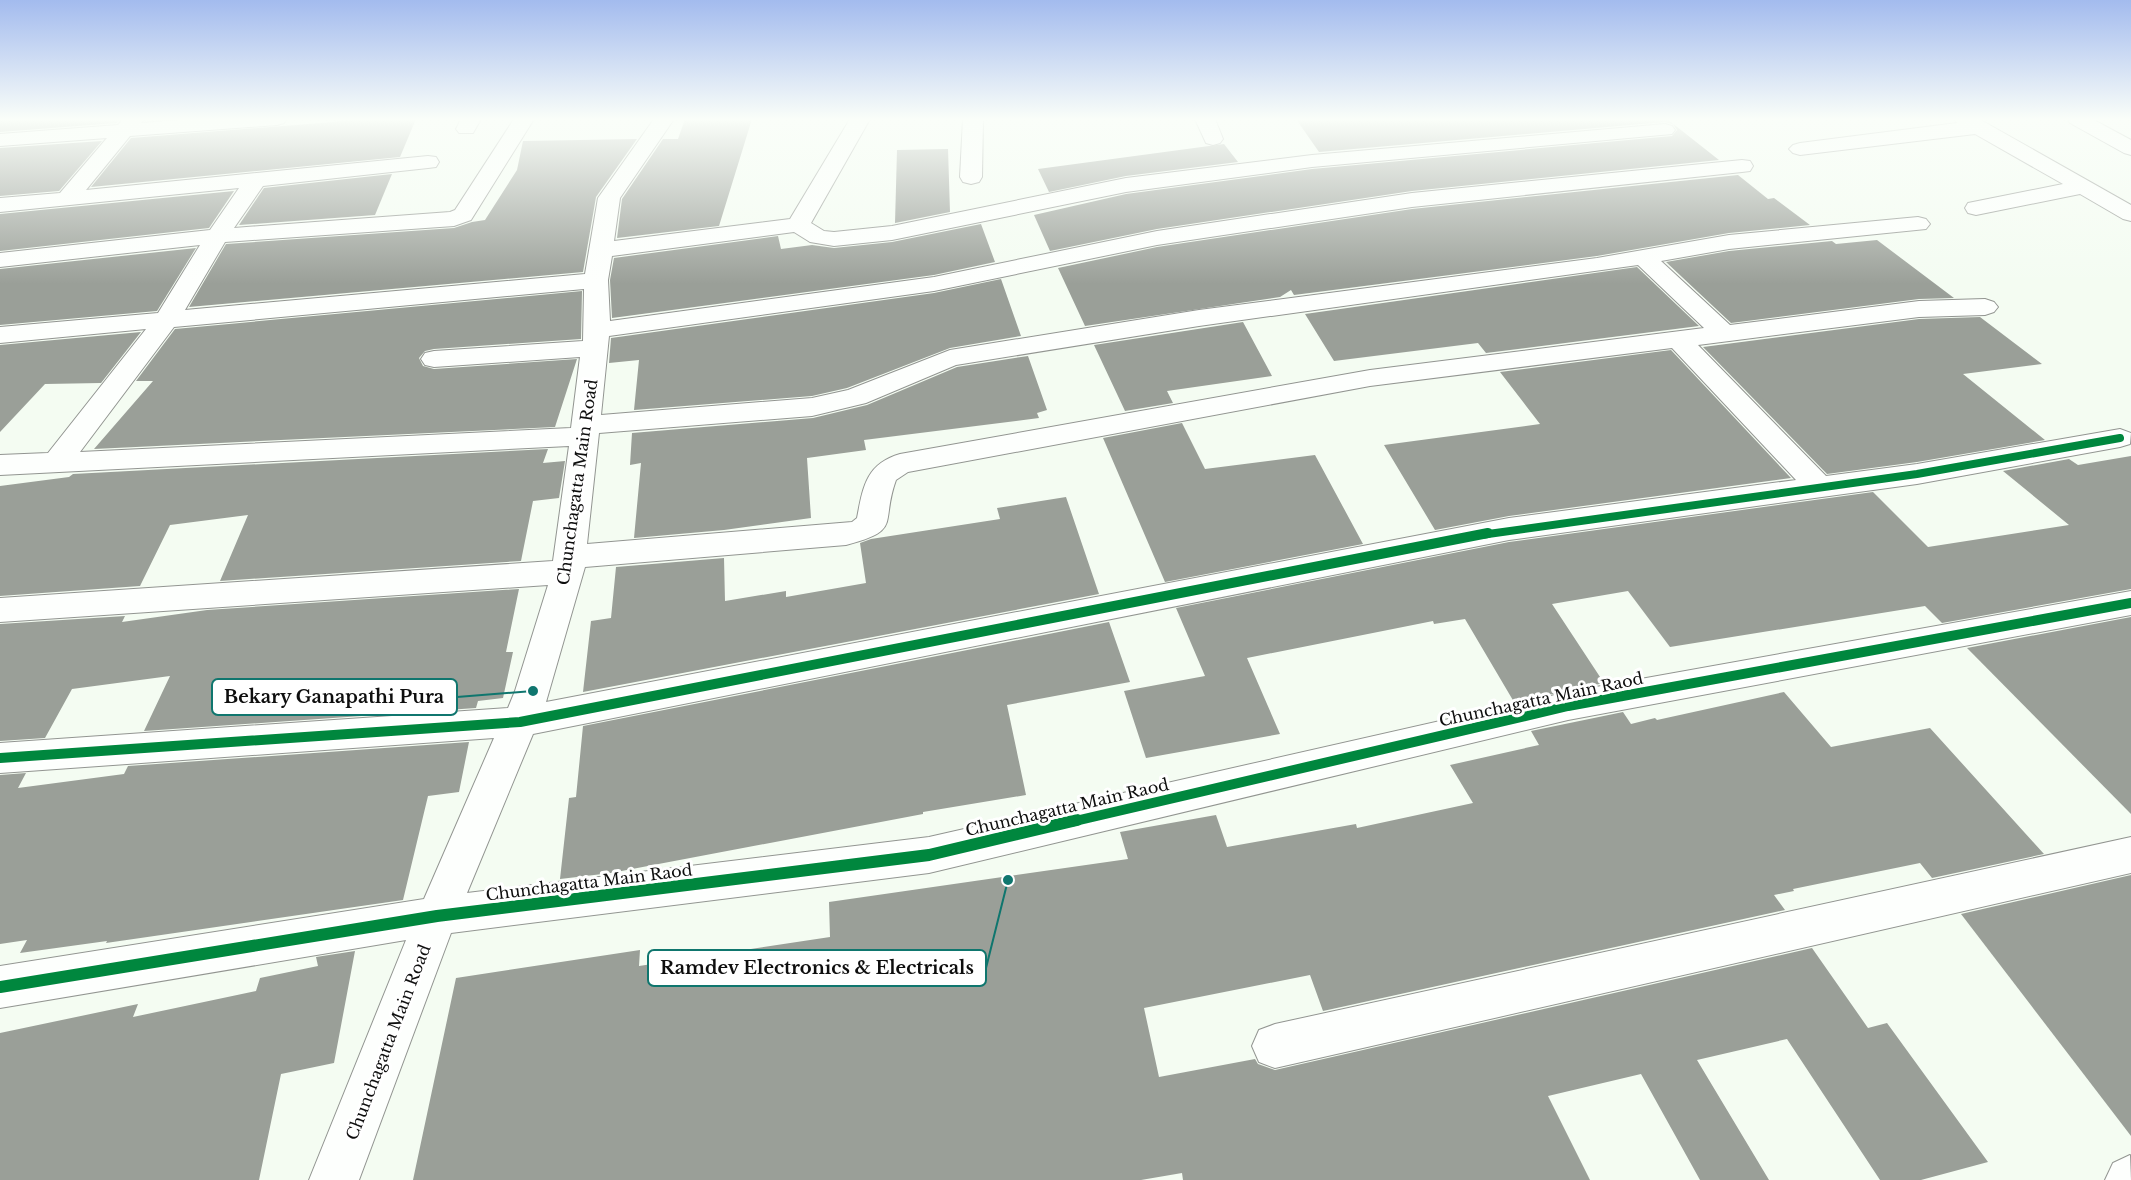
<svg xmlns="http://www.w3.org/2000/svg" width="2131" height="1180" viewBox="0 0 2131 1180" font-family="'Libre Baskerville',serif">
<style>
.building{fill:#9a9f98}
.lines{fill:none;stroke-linecap:round;stroke-linejoin:round}
.minor-casing{stroke:#929591;stroke-width:2}
.minor{fill:#fdfffd;fill-rule:evenodd}
.cycleway-far2-casing{stroke:#fff;stroke-width:10}
.cycleway-far1-casing{stroke:#fff;stroke-width:14}
.cycleway-casing{stroke:#fff;stroke-width:16}
.cycleway-far2{stroke:#00873e;stroke-width:8}
.cycleway-far1{stroke:#00873e;stroke-width:10}
.cycleway{stroke:#00873e;stroke-width:12}
.labels{text-anchor:middle;stroke-width:6;stroke-linejoin:round;paint-order:stroke}
.street-label{font-size:16px;fill:#0e0e0e;stroke:#fff}
.leader{fill:none;stroke:#0f766e;stroke-width:2}
.callout-dot{fill:#0f766e;stroke:#fff;stroke-width:2}
.callout{fill:#fff;stroke:#0f766e;stroke-width:2}
.callout-label{font-size:18px;text-anchor:middle;font-weight:bold;fill:#0e0e0e}
</style>
<rect width="100%" height="100%" fill="#f4fcf2"/>
<g class="building">
<path d="M0 119H120L117 123 0 132Z"/>
<path d="M371 119H416L400 157 91 187 131 138Z"/>
<path d="M685 119H752L719 226 617 238 622 199 663 139H678Z"/>
<path d="M1296 119H1667L1719 160 1412 191 1157 229 1050 251 1034 215 1126 194 1312 169 1672 136 1677 130 1673 124 1665 122 1319 152Z"/>
<path d="M637 139 596 197 583 272 189 307 226 244 454 228 472 222 485 220 517 170 523 141Z"/>
<path d="M102 141 59 191 0 196V148Z"/>
<path d="M1224 144 1238 162 1126 176 1049 192 1038 169Z"/>
<path d="M948 149 950 212 895 223 897 150Z"/>
<path d="M392 174 375 215 239 225 264 188Z"/>
<path d="M1738 175 1768 199 1774 198 1810 225 1729 233 1597 256 1294 295 1291 290 1280 297 1085 326 1058 268 1157 247 1412 209Z"/>
<path d="M234 191 209 228 0 251V214Z"/>
<path d="M981 224 995 262 934 275 612 318 610 280 614 258 778 236 781 249 812 245 834 248 892 242Z"/>
<path d="M1877 240 1954 298 1919 299 1731 323 1666 262 1729 251 1832 241 1836 244Z"/>
<path d="M196 248 157 311 0 325V269Z"/>
<path d="M1637 267 1699 326 1486 353 1478 343 1334 361 1305 314Z"/>
<path d="M1001 279 1021 336 950 348 847 388 812 396 634 410 639 360 609 363 611 338 934 293Z"/>
<path d="M582 291 581 339 434 349 425 351 419 358 423 366 434 369 577 359 555 427 94 449 153 381H136L175 329Z"/>
<path d="M1980 317 2042 364 1963 374 2045 440 1917 462 1827 474 1703 347 1919 319Z"/>
<path d="M1243 322 1272 376 1167 391 1173 403 1125 411 1094 345Z"/>
<path d="M141 332 101 383 45 384 0 432V345Z"/>
<path d="M1671 350 1791 478 1509 516 1435 530 1384 445 1540 424 1500 372Z"/>
<path d="M1028 356 1047 410 1037 413 1039 418 864 440 866 450 807 458 811 518 724 530 634 538 641 463 630 465 632 433 813 418 867 405 957 367Z"/>
<path d="M1182 423 1205 469 1315 455 1363 544 1165 582 1103 438Z"/>
<path d="M548 449 543 463 565 461 559 498 533 501 521 561 220 581 248 515 170 525 140 586 0 596V486L69 477 73 474Z"/>
<path d="M2131 456V589L1942 623 1925 606 1670 647 1628 591 1552 604 1604 683 1514 702 1465 619 1434 624 1433 621 1247 658 1280 734 1146 758 1124 691 1205 676 1176 608 1509 542 1873 492 1928 547 2069 525 2003 471 2069 459 2078 465Z"/>
<path d="M1066 497 1099 594 583 692 591 621 611 618 616 567 724 558 725 601 786 591V597L866 583 860 543 871 539 1000 519 997 508Z"/>
<path d="M519 589 506 652H513L503 698 478 701 476 708 144 731 170 676 72 689 45 738 0 741V624L125 616 122 622 207 610Z"/>
<path d="M2131 617V814L1967 648Z"/>
<path d="M1109 622 1130 682 1007 705 1026 795 923 812V814L611 873 560 879 569 798 576 797 583 726Z"/>
<path d="M1784 692 1831 747 1930 728 2044 854 1932 878 1920 863 1793 889 1794 891 1774 895 1785 910 1323 1011 1310 975 1144 1008 1159 1077 1255 1059 1258 1064 1275 1070 1812 948 1868 1028 1887 1023 1988 1162 1921 1180H1880L1787 1039 1697 1060 1769 1180H1700L1641 1074 1548 1096 1590 1180H1183L1182 1173 1141 1180H413L456 978 640 950 639 966 830 937 829 902 1128 859 1120 832 1216 815 1227 847 1356 824 1357 828 1473 803 1450 765 1539 745 1531 731 1623 712 1631 724 1655 718 1657 720Z"/>
<path d="M469 742 459 792 428 796 403 900 106 943 107 941 20 953 27 940 0 944V775L26 773 18 788 124 774 128 766Z"/>
<path d="M2131 875V1136L1961 914Z"/>
<path d="M355 951 334 1063 281 1074 259 1180H0V1033L138 1004 133 1017 256 991 260 978 318 966 316 957Z"/>
</g>
<g class="lines">
<defs>
<g id="minor">
<path d="M123 119H144L141 123 194 119H287L284 123 277 125 130 136 86 190 428 156 436 157 439 162 436 167 428 168 263 186 234 228 450 212 455 210 514 119H534L471 220 454 226 225 242 185 310 585 274 598 198 654 119H674L620 198 614 241 790 219 850 119H870L811 223 824 231 834 232 892 226 1126 178 1312 155 1665 124 1672 126 1675 130 1672 134 1312 167 1126 192 892 240 834 246 810 242 794 232 612 256 608 280 610 321 934 277 1157 231 1412 193 1742 160 1750 161 1753 166 1750 171 1742 172 1412 207 1157 245 934 291 609 336 601 415 812 398 848 390 950 350 1199 310 1597 258 1729 235 1918 217 1926 219 1930 224 1926 229 1729 249 1661 261 1730 325 1919 301 1985 299 1994 302 1998 307 1994 312 1985 315 1919 317 1698 345 1826 476 1917 464 2120 429 2131 433 2130 444 2120 447 1917 484 1509 540 533 734 467 893 929 837 1568 692 2131 591V615L1568 720 929 873 451 933 359 1180H309L406 940 0 1008V966L424 899 494 738 0 773V743L508 708 515 691 548 585 0 622V598L553 561 569 446 0 475V455L48 453 146 329 0 343V327L158 313 200 245 0 267V253L210 230 239 188 0 212V198L60 193 107 138 0 146V134L118 125ZM1638 265 1704 328 1370 370 900 454C866 464 863 487 857 518L852 522 587 544 599 433 812 416 866 403 956 365 1199 326ZM584 289 583 341 434 351 425 353 421 359 425 365 434 367 580 357 571 428 80 452 174 327ZM1672 348 1796 480 1509 518 546 702 585 567 846 545C903 530 880 524 896 480L908 472 1370 386Z"/>
<path d="M461 119H481L473 133H459L456 129Z"/>
<path d="M963 119H983L982 177 979 182 971 184 963 182 960 177Z"/>
<path d="M1195 119H1215L1223 139 1220 143 1213 145 1206 143Z"/>
<path d="M1954 119H1979L2131 205V221L2123 219 2080 194 1976 215 1968 213 1965 208 1968 203 2063 184 1975 134 1800 155 1793 153 1789 149 1793 145 1800 143 1957 123Z"/>
<path d="M2067 119H2092L2131 140V155L2124 153 2070 123Z"/>
<path d="M2131 837V873L1275 1068 1259 1062 1252 1046 1259 1030 1275 1024Z"/>
<path d="M2130 1155 2131 1180H2105L2113 1163Z"/>
</g>
</defs>
<use href="#minor" class="minor-casing"/>
<use href="#minor" class="minor"/>
<defs>
<path id="cycleway-far2" d="M1481 535 1917 474 2120 438"/>
<g id="cycleway-far1">
<path d="M0 758 520 722 1488 533"/>
<path d="M1071 822 1568 706 2131 603"/>
</g>
<path id="cycleway" d="M0 987 437 916 929 855 1077 820"/>
</defs>
<use href="#cycleway-far2" class="cycleway-far2-casing"/>
<use href="#cycleway-far1" class="cycleway-far1-casing"/>
<use href="#cycleway" class="cycleway-casing"/>
<use href="#cycleway-far2" class="cycleway-far2"/>
<use href="#cycleway-far1" class="cycleway-far1"/>
<use href="#cycleway" class="cycleway"/>
</g>
<linearGradient id="sky" x2="0" y2="1"><stop stop-color="#a3bbee"/><stop offset="0.42" stop-color="#fafef9"/><stop offset="1" stop-color="#fafef9" stop-opacity="0"/></linearGradient>
<rect width="2131" height="284" fill="url(#sky)"/>
<g class="labels">
<g class="street-label">
<text transform="translate(577 482) rotate(-82)" y="6">Chunchagatta Main Road</text>
<text transform="translate(1541 699) rotate(-12)" y="6">Chunchagatta Main Raod</text>
<text transform="translate(1067 807) rotate(-13)" y="6">Chunchagatta Main Raod</text>
<text transform="translate(589 882) rotate(-7)" y="6">Chunchagatta Main Raod</text>
<text transform="translate(388 1042) rotate(-69)" y="6">Chunchagatta Main Road</text>
</g>
</g>
<path class="leader" d="M533 691L457 697M1008 880L986 968"/>
<g class="callout-dot">
<circle cx="533" cy="691" r="6"/>
<circle cx="1008" cy="880" r="6"/>
</g>
<g class="callout">
<rect x="212" y="679" width="245" height="36" rx="6"/>
<rect x="648" y="950" width="338" height="36" rx="6"/>
</g>
<g class="callout-label">
<text x="334" y="703">Bekary Ganapathi Pura</text>
<text x="817" y="974">Ramdev Electronics &amp; Electricals</text>
</g>
</svg>
